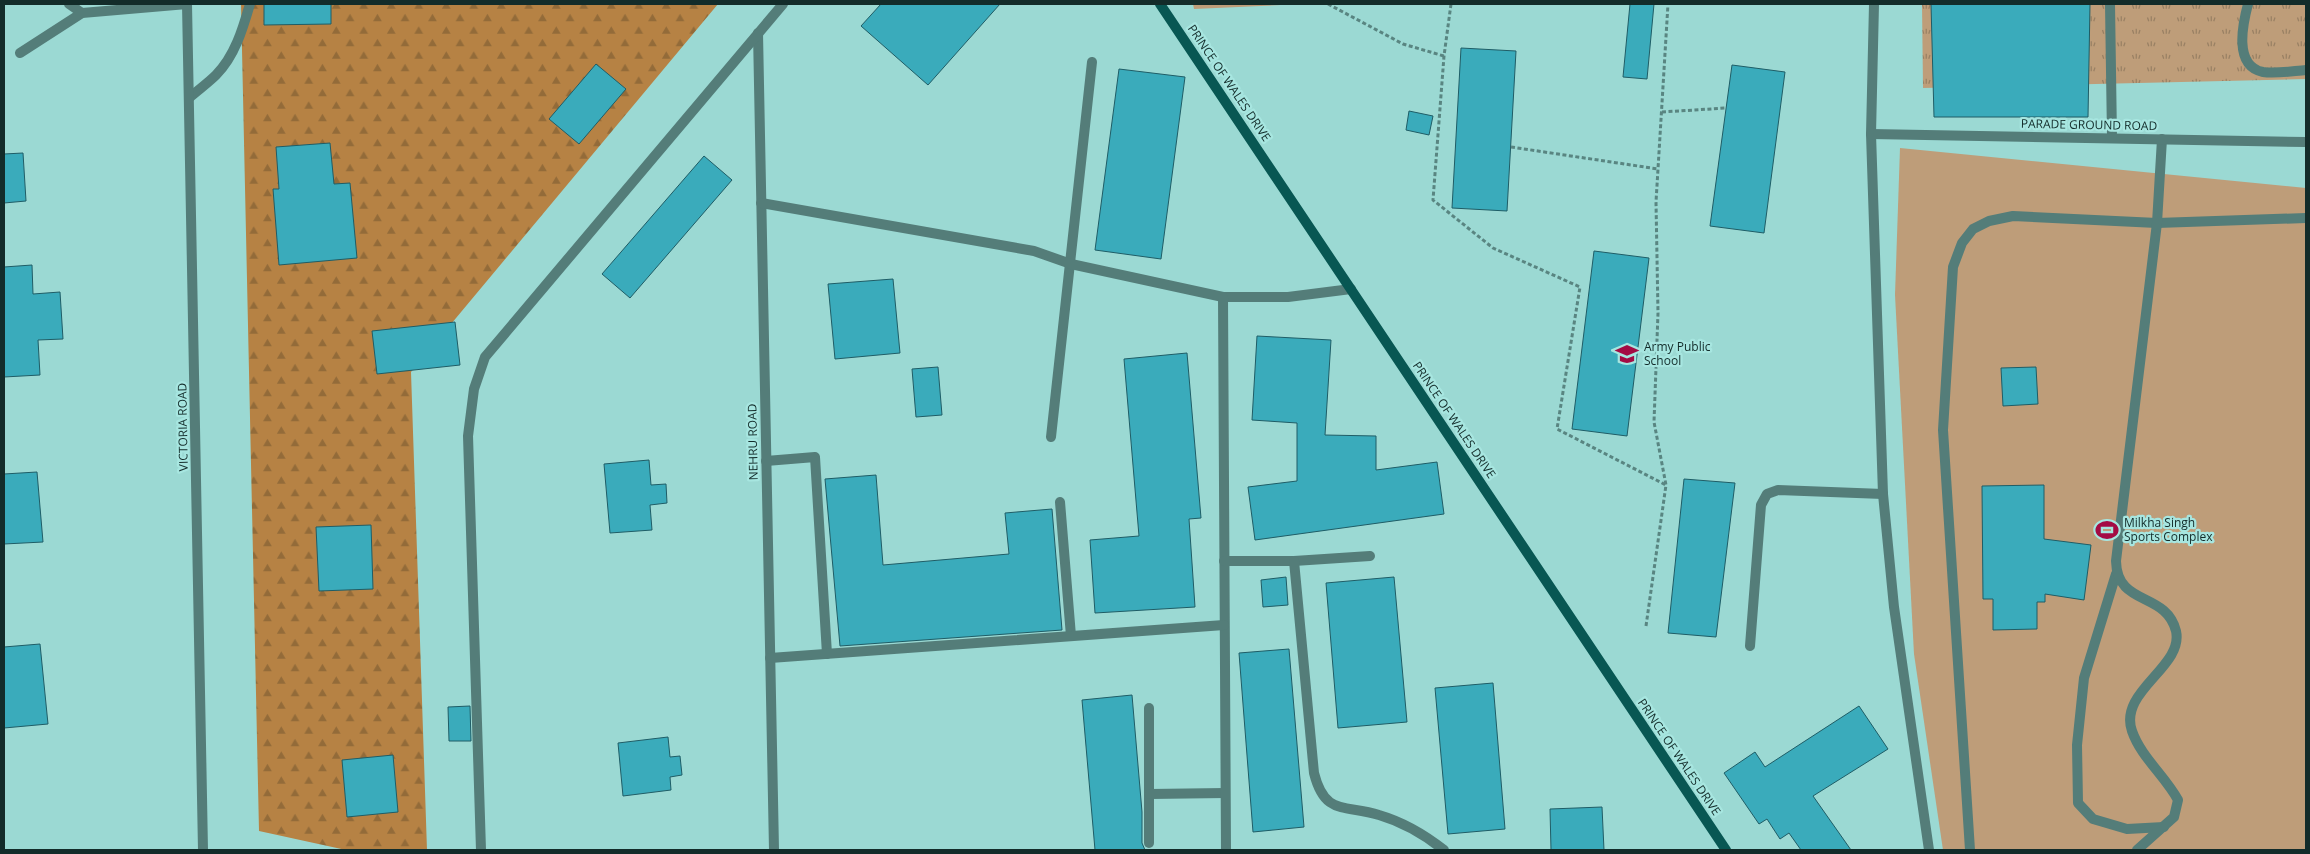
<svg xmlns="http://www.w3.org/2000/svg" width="2310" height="854" viewBox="0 0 2310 854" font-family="'Open Sans',sans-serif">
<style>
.grass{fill:#be9d79}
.forest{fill:url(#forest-firs)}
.park{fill:url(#park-tufts)}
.building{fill:#3aabbb;stroke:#1f5d66}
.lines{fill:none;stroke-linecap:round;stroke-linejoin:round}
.path{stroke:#598581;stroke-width:3;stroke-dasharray:4 2.5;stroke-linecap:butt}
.lane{stroke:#547d79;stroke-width:10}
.street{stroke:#547d79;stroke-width:10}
.secondary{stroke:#085753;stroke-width:10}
.labels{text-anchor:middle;stroke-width:4.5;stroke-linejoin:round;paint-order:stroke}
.street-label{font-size:12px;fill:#132c2a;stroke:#a7e6e0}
.poi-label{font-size:12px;fill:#132c2a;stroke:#a7e6e0;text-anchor:start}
</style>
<defs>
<pattern id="forest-firs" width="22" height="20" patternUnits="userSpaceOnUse" patternTransform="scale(1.25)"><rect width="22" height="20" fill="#b68244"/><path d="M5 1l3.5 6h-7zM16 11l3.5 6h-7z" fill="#936b39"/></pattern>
<pattern id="park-tufts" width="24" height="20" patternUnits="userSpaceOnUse" patternTransform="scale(1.25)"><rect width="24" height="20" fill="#be9d79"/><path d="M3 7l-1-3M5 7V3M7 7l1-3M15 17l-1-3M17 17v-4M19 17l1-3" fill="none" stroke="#998063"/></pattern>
</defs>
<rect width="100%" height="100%" fill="#9bd9d3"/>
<g class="grass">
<path d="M1193 4H1302L1194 9Z"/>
<path d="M1900 148 2306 188V850H1943L1914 654 1895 295Z"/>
</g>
<path class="forest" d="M241 4H718L411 372 427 850H346L259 831Z"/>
<path class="park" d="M1922 4H2306V79L1923 88Z"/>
<g class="building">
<path d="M264 4H331V24L264 25Z"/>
<path d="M881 4H1000L928 85 861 26Z"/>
<path d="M1630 4H1654L1647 79 1623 77Z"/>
<path d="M1931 4H2090L2088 117H1934Z"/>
<path d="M1461 48 1516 51 1507 211 1452 208Z"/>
<path d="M596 64 626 89 579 144 549 119Z"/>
<path d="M1732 65 1785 72 1764 233 1710 226Z"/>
<path d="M1119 69 1185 77 1161 259 1095 250Z"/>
<path d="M1409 111 1433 116 1429 135 1406 130Z"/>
<path d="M330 143 334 184 350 183 357 258 279 265 273 189H279L276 147Z"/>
<path d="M23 153 26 201 4 203V154Z"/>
<path d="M704 156 732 180 630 298 602 274Z"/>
<path d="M1594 251 1649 258 1627 436 1572 429Z"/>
<path d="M32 265 33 294 60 292 63 339 38 340 40 375 4 377V267Z"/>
<path d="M893 279 900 353 835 359 828 284Z"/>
<path d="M455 322 460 365 377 374 372 331Z"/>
<path d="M1257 336 1331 340 1325 435 1376 436V470L1437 462 1444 514 1255 540 1248 487 1297 481V423L1252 420Z"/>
<path d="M1187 353 1201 518 1189 519 1195 607 1095 613 1090 540 1139 536 1124 359Z"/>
<path d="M938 367 942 415 916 417 912 369Z"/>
<path d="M2036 367 2038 404 2003 406 2001 368Z"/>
<path d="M649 460 651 485 666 484 667 503 650 505 652 530 610 533 604 464Z"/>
<path d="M37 472 43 542 4 544V474Z"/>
<path d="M876 475 883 565 1009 554 1005 513 1052 509 1062 630 840 646 825 479Z"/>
<path d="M1684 479 1735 483 1716 637 1668 633Z"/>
<path d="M2044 485V539L2091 545 2084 600 2045 594V602H2037V629L1993 630V599H1983L1982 486Z"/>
<path d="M371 525 373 589 319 591 316 527Z"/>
<path d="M1286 577 1288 605 1263 607 1261 580Z"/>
<path d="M1394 577 1407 722 1338 728 1326 583Z"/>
<path d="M40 644 48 724 4 728V647Z"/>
<path d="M1289 649 1304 827 1253 832 1239 653Z"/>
<path d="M1493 683 1505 829 1448 834 1435 688Z"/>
<path d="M1132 695 1142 812V843L1145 850H1095L1082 700Z"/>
<path d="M470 706 471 741H449L448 707Z"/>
<path d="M1859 706 1888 749 1813 796 1851 850H1801L1789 833 1780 839 1767 819 1759 824 1724 773 1755 752 1765 767Z"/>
<path d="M668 737 670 757 680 756 682 775 670 777 671 790 623 796 618 743Z"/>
<path d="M393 755 398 812 347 817 342 760Z"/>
<path d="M1602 807 1604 850H1551L1550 809Z"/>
</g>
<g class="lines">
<g class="path">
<path d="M1328 4 1403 44 1444 56"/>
<path d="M1451 4 1444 56 1433 200 1493 248 1580 287 1557 429 1666 485"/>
<path d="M1662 112 1726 108"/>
<path d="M1511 147 1658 169"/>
<path d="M1646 626 1666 485 1654 422 1658 313 1656 202 1668 4"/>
</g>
<g class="lane">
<path d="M69 4 82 13"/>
<path d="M2110 4 2112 138"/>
<path d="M20 53 82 13 187 4"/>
<path d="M189 98C198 90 208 83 216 75 235 56 243 28 250 4"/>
<path d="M1051 437 1092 62"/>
<path d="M766 461 815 457 827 654"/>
<path d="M1060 502 1071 636"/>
<path d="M2116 574 2084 678 2077 745 2078 803 2093 819 2127 829 2164 827"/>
<path d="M1750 646 1761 505 1767 494 1778 490 1883 494"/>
<path d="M1149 708V843"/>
<path d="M1150 794 1225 793"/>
<path d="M1970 850 1943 430 1953 267 1962 243 1973 229 1989 221 2013 216 2157 223 2306 218"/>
<path d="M2137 850 2174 817 2178 800C2165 776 2141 757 2132 731 2118 691 2184 667 2176 631 2166 591 2117 607 2116 561L2157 223 2162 139"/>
</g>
<g class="street">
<path d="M187 4 203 850"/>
<path d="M1874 4 1871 134 1883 494 1894 607 1929 850"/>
<path d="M2248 4C2243 23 2233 66 2263 72 2276 74 2293 71 2306 70"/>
<path d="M758 33 774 850"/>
<path d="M1871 134 2306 142"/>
<path d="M761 203 1034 251 1071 264 1223 297H1288L1351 289"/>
<path d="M1223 297 1226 850"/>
<path d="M1224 561H1294L1370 556"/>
<path d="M1294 561 1314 773C1325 817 1346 804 1379 815 1403 822 1425 835 1444 850"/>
<path d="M770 658 1224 625"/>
<path d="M481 850 468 436 474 389 485 357 783 4"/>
</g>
<path class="secondary" d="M1160 4 1726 850"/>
</g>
<defs>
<symbol id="school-bare" viewBox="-9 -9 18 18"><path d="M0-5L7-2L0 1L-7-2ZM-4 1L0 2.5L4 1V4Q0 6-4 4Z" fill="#a40b44" stroke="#a7e6e0" stroke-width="2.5" paint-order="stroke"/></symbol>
<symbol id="stadium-bare" viewBox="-9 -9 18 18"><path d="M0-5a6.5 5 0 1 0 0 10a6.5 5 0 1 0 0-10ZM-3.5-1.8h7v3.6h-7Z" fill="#a40b44" stroke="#a7e6e0" stroke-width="2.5" paint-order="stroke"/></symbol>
</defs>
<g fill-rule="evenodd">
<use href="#school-bare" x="1611" y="338" width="32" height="32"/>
<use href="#stadium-bare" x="2091" y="514" width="32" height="32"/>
</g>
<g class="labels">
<g class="street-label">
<text transform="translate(1229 83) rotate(56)" y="4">PRINCE OF WALES DRIVE</text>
<text transform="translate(2089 125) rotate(1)" y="4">PARADE GROUND ROAD</text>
<text transform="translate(1454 420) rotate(56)" y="4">PRINCE OF WALES DRIVE</text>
<text transform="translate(183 427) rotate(-91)" y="4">VICTORIA ROAD</text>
<text transform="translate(753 442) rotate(-91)" y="4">NEHRU ROAD</text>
<text transform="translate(1679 757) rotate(56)" y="4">PRINCE OF WALES DRIVE</text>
</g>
<g class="poi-label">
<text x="1644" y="351">Army Public<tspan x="1644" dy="14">School</tspan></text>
<text x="2124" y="527">Milkha Singh<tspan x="2124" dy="14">Sports Complex</tspan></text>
</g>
</g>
<rect width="2310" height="854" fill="none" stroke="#132c2a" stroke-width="10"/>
</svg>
